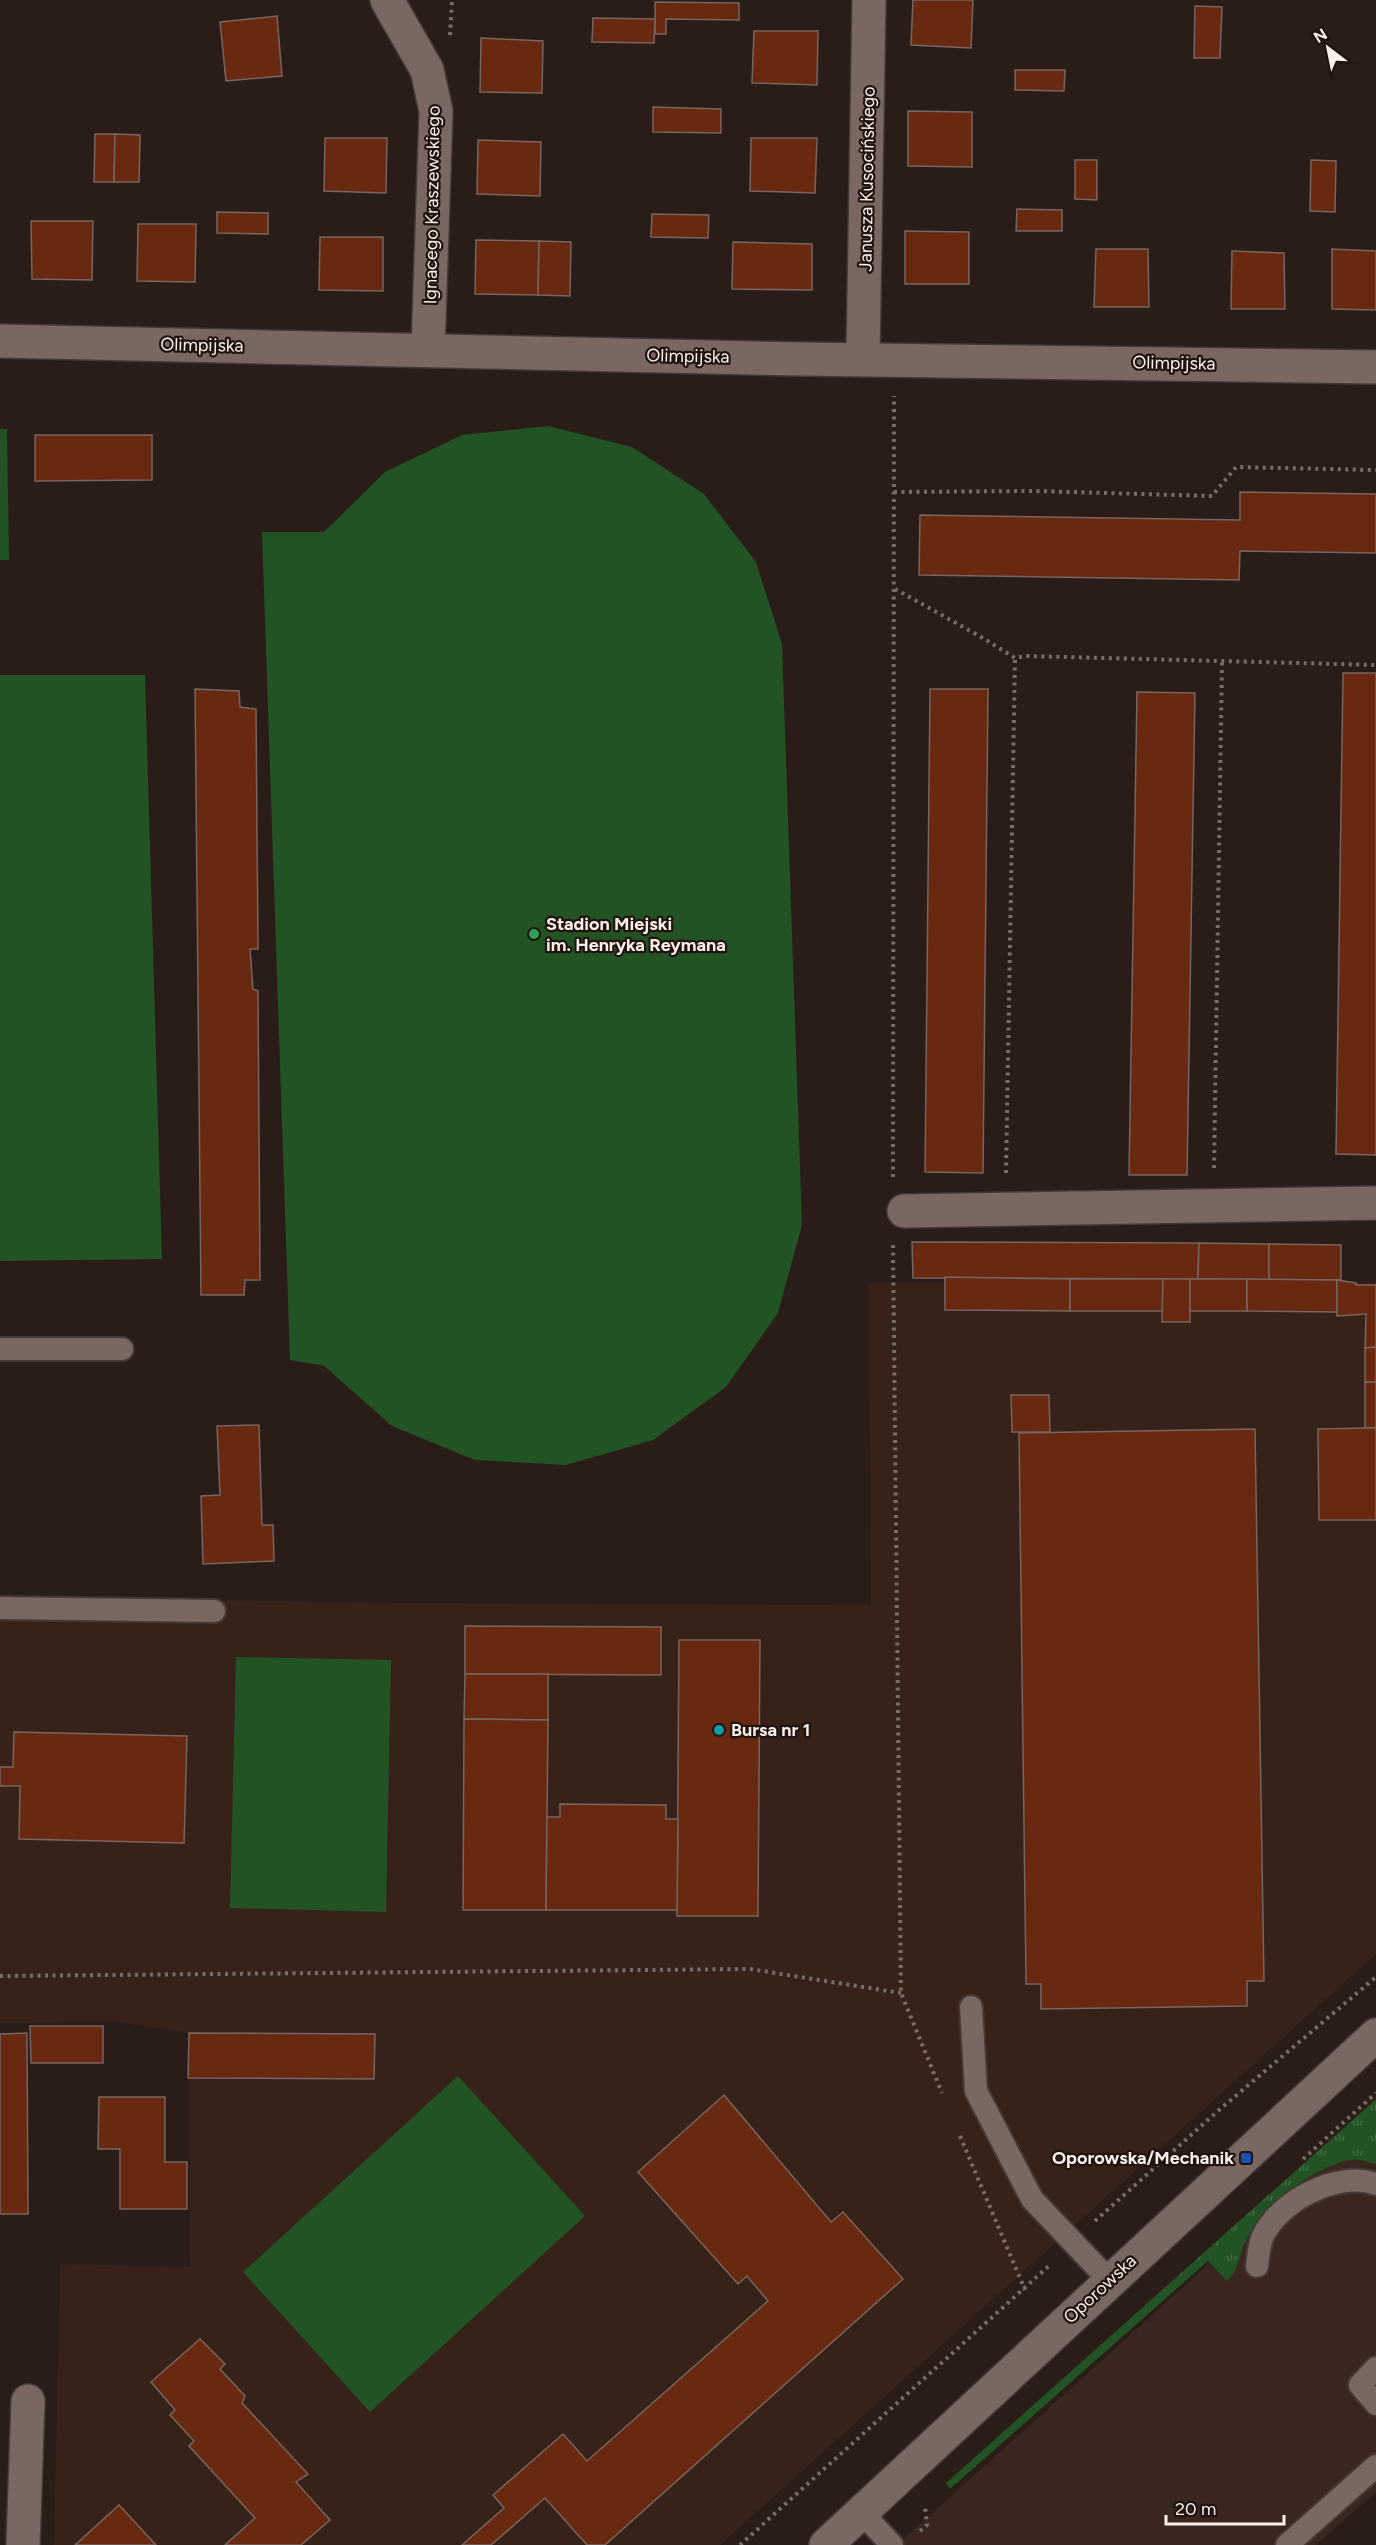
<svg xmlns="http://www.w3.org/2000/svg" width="1376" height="2545" viewBox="0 0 1376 2545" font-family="Figtree,sans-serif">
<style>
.commercial{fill:#38261f}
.built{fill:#37221a}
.grass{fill:url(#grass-tufts)}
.pitch{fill:#225325}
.building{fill:#682910;stroke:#77655f;stroke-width:1.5}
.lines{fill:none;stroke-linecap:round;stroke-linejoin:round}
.service-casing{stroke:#453936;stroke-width:26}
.minor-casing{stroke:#453936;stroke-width:36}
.tertiary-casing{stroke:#453936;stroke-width:36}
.path{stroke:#796d68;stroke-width:4;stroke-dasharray:3 4.5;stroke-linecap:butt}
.service{stroke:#796761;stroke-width:22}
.minor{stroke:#796761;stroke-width:33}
.tertiary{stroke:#796761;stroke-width:33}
.leisure-dot{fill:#2e9e5b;stroke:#21130e;stroke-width:2}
.culture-dot{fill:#0f9aa8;stroke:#21130e;stroke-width:2}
.transit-dot{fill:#1a4fb4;stroke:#21130e;stroke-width:2}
.labels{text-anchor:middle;stroke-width:4.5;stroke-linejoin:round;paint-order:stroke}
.street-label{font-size:18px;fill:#f9efeb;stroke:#21130e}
.poi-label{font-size:18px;font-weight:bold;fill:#f9efeb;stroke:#21130e;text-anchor:start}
</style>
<defs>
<pattern id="grass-tufts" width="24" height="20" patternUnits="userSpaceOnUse" patternTransform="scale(1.5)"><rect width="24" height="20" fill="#225325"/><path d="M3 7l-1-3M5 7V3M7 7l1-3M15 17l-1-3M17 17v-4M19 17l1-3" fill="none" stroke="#436c45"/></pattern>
</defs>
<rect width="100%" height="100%" fill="#2a1c17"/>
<path class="commercial" d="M1376 2113V2492L1316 2545H897Z"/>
<path class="built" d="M869 1282 1376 1283V1954L720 2545H54L60 2264 190 2267 189 2033 116 2022 0 2023V1597L404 1603 871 1605Z"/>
<path class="grass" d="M1376 2099V2164C1368 2162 1357 2158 1349 2160 1310 2169 1269 2203 1248 2237 1239 2251 1240 2270 1227 2281L1208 2261 950 2489 946 2483Z"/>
<g class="pitch">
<path d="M548 426 632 447 704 494 756 562 782 644 802 1225 778 1313 726 1387 653 1440 566 1465 475 1460 392 1426 324 1366 290 1360 262 532H324L385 472 462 435Z"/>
<path d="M0 429H7L9 560H0Z"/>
<path d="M0 675H145L162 1259 0 1261Z"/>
<path d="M236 1657 391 1660 386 1912 230 1908Z"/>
<path d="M458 2076 585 2216 370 2412 243 2272Z"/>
</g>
<g class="building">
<path d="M913 0H973L971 48 911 45Z"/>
<path d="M655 2 739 3V20L666 19V34H655Z"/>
<path d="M1195 6 1222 7 1220 58H1194Z"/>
<path d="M277 16 282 76 226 81 220 22Z"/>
<path d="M593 18 655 19 654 43 592 42Z"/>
<path d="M754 31H818L817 85 752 83Z"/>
<path d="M481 38 543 41 542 93 480 92Z"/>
<path d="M1015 70H1065L1064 91 1015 90Z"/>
<path d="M653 107 721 109V133L653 132Z"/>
<path d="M908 111 972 112V167L908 166Z"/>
<path d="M95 134H115L114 182H94Z"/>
<path d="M115 134 140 135 139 182H114Z"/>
<path d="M325 138H387L386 193 324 191Z"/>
<path d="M751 138H817L815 193 750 191Z"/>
<path d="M478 140 541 142 540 196 477 194Z"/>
<path d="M1075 160H1097V200L1075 199Z"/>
<path d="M1311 160 1336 161 1335 212 1310 211Z"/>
<path d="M1017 209 1062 210V231H1016Z"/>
<path d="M217 212 268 213V234L217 233Z"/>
<path d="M652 214 709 215 708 238 651 237Z"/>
<path d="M31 221H93L92 280 32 279Z"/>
<path d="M138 224H196L195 282 137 281Z"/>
<path d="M905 231 969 232V284H905Z"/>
<path d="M320 237H383V291L319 290Z"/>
<path d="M476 240 539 241 538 295 475 294Z"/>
<path d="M539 241 571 242 570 296 538 295Z"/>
<path d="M733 242 812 244V290L732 289Z"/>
<path d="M1096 249H1148L1149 307H1094Z"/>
<path d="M1332 249 1376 251V310L1332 309Z"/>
<path d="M1232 251 1284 253 1285 309H1231Z"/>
<path d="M35 435H152V480L35 481Z"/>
<path d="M1240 492 1376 494V553L1240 551 1239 580 919 575 920 515 1240 520Z"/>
<path d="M1343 673H1376V1155L1336 1154Z"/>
<path d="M195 689 239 691 240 707 256 709 258 949H250L253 989 258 991 260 1280H245L244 1295H201Z"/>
<path d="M930 689H988L983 1173 925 1172Z"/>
<path d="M1137 692 1195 693 1187 1175H1129Z"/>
<path d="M912 1242 1199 1243 1198 1279 913 1278Z"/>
<path d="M1199 1243 1269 1244V1280L1198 1279Z"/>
<path d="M1269 1244 1341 1245V1280H1269Z"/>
<path d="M945 1277 1070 1279V1311L945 1310Z"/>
<rect x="1070" y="1279" width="93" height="32"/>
<path d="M1163 1279H1190V1322H1162Z"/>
<rect x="1190" y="1279" width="57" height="32"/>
<path d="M1247 1279 1337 1280V1312L1247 1311Z"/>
<path d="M1337 1280 1356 1283V1285H1376V1347L1365 1348 1366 1314 1337 1316Z"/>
<path d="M1376 1347V1382H1365V1348Z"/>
<rect x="1365" y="1382" width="11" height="46"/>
<path d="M1011 1395H1049L1050 1432H1012Z"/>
<path d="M259 1425 262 1525H273L274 1561 203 1564 201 1496 220 1495 217 1426Z"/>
<path d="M1365 1428H1376V1520H1319L1318 1429Z"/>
<path d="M1255 1429 1264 1981H1247V2006L1041 2009V1984H1026L1019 1433Z"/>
<path d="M465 1626 661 1627V1675L465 1674Z"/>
<path d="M679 1640H760L758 1916H677Z"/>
<path d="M465 1674H548V1720L464 1719Z"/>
<path d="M464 1719 548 1720 546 1910H463Z"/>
<path d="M14 1732 187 1736 184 1843 19 1839 20 1786H0V1767H13Z"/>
<path d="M560 1804 666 1805V1819H678L677 1910H546L547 1817H560Z"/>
<path d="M30 2026H103V2063H31Z"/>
<path d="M27 2033 28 2214H0V2034Z"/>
<path d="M189 2033 375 2034 374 2079 188 2078Z"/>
<path d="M724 2095 831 2222 843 2212 903 2279 605 2545H587L545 2498 491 2545H462L504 2508 493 2495 563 2434 587 2461 768 2301 747 2276 738 2284 638 2172Z"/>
<path d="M99 2097H165V2162H187V2209H120V2149H98Z"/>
<path d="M200 2339 225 2364 220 2369 245 2396 242 2403 308 2474 296 2482 330 2520 301 2545H225L255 2518 189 2446 194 2441 170 2415 175 2410 151 2382Z"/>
<path d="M119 2505 156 2545H75Z"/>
</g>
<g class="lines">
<defs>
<g id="service">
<path d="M0 1349H122"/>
<path d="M0 1608 214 1611"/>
<path d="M971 2007 976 2091 1032 2199 1109 2280"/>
<path d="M1257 2266C1258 2256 1259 2247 1262 2238 1278 2201 1338 2170 1376 2184"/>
<path d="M1376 2368 1360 2385 1376 2404"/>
<path d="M862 2513 892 2545"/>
<path d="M1287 2545 1376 2466"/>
</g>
<g id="minor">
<path d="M387 0 427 70 436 111 428 350"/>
<path d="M0 341 800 359 1376 367"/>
<path d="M863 358 869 0"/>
<path d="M904 1211 1376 1203"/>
<path d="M23 2545 28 2401"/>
</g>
<path id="tertiary" d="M826 2545 1376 2035"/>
</defs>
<use href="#service" class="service-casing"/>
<use href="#minor" class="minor-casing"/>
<use href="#tertiary" class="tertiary-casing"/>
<g class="path">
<path d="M450 35 452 0"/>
<path d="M894 492 1034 491 1212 496 1236 467 1376 470"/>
<path d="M895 589 983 638 1015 658 1026 656 1376 665"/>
<path d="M1214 1168 1222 661"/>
<path d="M1006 1173 1015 658"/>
<path d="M893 1177 894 396"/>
<path d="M893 1245 901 1993 942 2093"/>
<path d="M0 1976 750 1969 901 1993"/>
<path d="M960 2136 1025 2290"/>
<path d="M1303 2159 1376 2093"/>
<path d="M1095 2221 1219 2110 1376 1977"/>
<path d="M920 2531 927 2525 925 2506"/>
<path d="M740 2545 1051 2264"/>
</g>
<use href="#service" class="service"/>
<use href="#minor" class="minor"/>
<use href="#tertiary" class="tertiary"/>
</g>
<circle class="leisure-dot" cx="534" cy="934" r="6"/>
<circle class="culture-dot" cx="719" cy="1730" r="6"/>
<rect class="transit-dot" x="1240" y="2152" width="12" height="12" rx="3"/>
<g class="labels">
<g class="street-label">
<text transform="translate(867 179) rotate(-89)" y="6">Janusza Kusocińskiego</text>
<text transform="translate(432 205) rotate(-89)" y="6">Ignacego Kraszewskiego</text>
<text transform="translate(202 345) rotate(1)" y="6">Olimpijska</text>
<text transform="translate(688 356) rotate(1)" y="6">Olimpijska</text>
<text transform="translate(1174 363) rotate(1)" y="6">Olimpijska</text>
<text transform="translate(1100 2289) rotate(-43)" y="6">Oporowska</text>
</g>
<g class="poi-label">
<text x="546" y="930">Stadion Miejski<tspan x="546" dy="21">im. Henryka Reymana</tspan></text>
<text x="731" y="1736">Bursa nr 1</text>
<text x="1234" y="2164" text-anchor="end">Oporowska/Mechanik</text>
</g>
</g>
<g transform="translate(1328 48) rotate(328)" stroke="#21130e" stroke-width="4.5" paint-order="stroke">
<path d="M0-4.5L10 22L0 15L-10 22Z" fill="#f9efeb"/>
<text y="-9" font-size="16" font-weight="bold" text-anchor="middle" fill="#f9efeb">N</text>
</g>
<path d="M1166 2515v9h118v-9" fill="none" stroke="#f9efeb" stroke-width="3"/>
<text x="1175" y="2515" font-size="18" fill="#f9efeb" stroke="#21130e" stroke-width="4.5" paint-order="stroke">20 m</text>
</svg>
